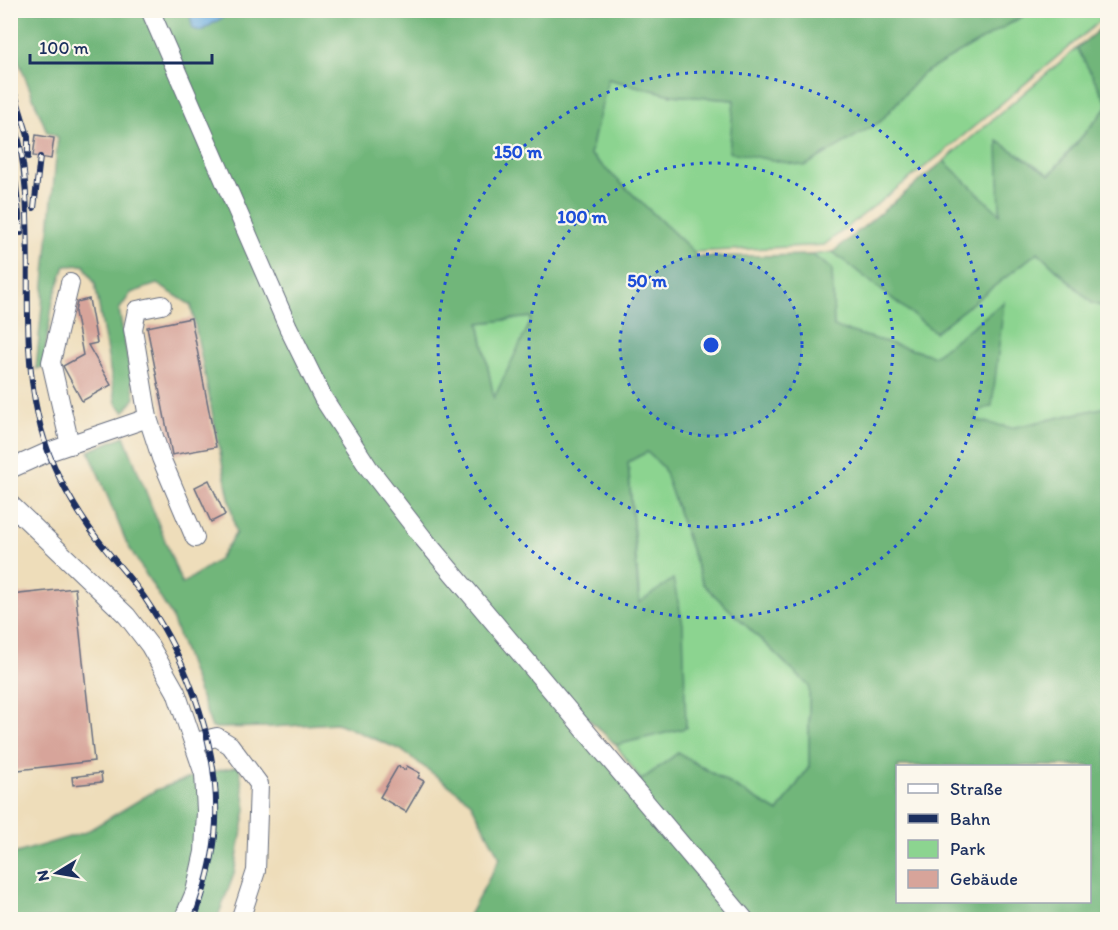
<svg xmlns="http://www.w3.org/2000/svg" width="1118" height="930" viewBox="0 0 1118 930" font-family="Itim,sans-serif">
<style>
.green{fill:#8cd490;stroke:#548277;stroke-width:1.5}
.forest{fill:#71b67a;stroke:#46726c;stroke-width:1.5;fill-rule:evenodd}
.water{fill:#6caee0;stroke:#446e9f;stroke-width:1.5}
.building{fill:#d7a49a}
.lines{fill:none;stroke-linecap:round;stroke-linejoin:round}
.minor-casing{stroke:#656c7e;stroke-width:20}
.minor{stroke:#fff;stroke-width:18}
.rail-casing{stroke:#1b2f5e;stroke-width:6}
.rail{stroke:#fbf7ec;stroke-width:4;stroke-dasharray:11;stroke-linecap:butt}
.ring{fill:none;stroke:#1d4ed8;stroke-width:3;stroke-dasharray:3 6}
.centre{fill:#1d4ed8;stroke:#fbf7ec;stroke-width:3}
.ring-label{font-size:18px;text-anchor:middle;font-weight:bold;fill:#1d4ed8;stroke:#fbf7ec;stroke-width:4.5;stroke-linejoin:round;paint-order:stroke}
</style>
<rect width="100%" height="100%" fill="#fbf7ec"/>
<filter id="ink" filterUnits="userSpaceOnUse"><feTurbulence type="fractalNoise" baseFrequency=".0167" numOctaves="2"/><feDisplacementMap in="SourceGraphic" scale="12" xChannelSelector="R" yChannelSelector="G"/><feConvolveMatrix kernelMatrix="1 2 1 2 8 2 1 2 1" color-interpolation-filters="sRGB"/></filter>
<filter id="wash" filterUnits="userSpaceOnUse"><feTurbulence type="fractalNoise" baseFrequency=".008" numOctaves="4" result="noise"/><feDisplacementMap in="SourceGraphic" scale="24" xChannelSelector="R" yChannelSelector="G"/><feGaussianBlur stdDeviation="1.35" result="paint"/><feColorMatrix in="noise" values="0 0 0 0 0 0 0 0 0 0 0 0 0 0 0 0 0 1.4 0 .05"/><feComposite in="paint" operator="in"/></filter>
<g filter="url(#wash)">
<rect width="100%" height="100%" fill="#eeddba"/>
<g class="green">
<path d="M1032 11H1107V15L940 155 824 245 694 252 590 154 607 79 672 95 734 100 880 122 922 74Z"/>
<path d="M1077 48 1107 102V107L1049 175 999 142 1000 215 944 161Z"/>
<path d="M833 252 935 332 1038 252 1092 303 1107 308V407L1011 428 975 420 979 411 1004 303 934 356 834 327 832 269 812 255Z"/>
<path d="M532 317 530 323 494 399 479 323Z"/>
<path d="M647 452 663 467 703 584 809 686V767L778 812 678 753 641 780 616 745 686 728 673 580 640 604 628 461Z"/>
</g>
<g class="forest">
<path d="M11 10 194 11 190 15 201 31 233 10 1032 11 922 74 880 122 805 166 729 152 734 100 672 95 608 79 590 154 694 252 696 257 812 255 832 269 834 327 934 356 1004 302 992 406 979 411 975 420 1011 428 1107 407V919H467L500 858 470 801 401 750 337 723 270 727 212 728 171 615 127 544 89 451 124 436 182 584 218 560 236 533 191 305 157 284 131 293 119 310 135 398 124 412 116 403 95 284 84 265 65 266 53 300 43 367 36 369 58 137 47 132 11 42ZM531 317 530 323 494 398 479 323ZM647 452 663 467 703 584 809 686V767L778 812 678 753 640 781 523 666 527 660 616 745 686 728 683 624 673 579 639 603 628 462ZM898 766H1090V902H898Z"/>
<path d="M1107 23V102L1077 48Z"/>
<path d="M1107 107V308L1092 303 1038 252 935 332 833 252 944 161 1000 214 998 141 1050 175Z"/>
<path d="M239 766 246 809 234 874 217 919H11L10 855 86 832 156 790 195 776Z"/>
</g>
<path class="water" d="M194 11V10L233 11 201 31 193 29 190 15Z"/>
<g id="blocks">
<g class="building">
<path d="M36 135 54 138 51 159 33 156Z"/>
<path d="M89 299 97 343 88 345 111 385 82 401 63 366 83 355 75 312 77 302Z"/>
<path d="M191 318 216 447 172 455 147 327Z"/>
<path d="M209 480 225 515 211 522 195 487Z"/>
<path d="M75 588 94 761 10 771V595Z"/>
<path d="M398 766 405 770 407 766 420 773 418 778 424 781 406 812 380 797Z"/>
<path d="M101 773 102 782 73 785 72 777Z"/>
</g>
</g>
</g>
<g filter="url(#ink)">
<use href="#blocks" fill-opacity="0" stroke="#656c7e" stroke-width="1.5"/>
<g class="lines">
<defs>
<g id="minor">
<path d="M150 10 288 327 323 398 368 467 423 538 745 920"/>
<path d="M148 418 161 458 195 538"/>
<path d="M70 445 51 362 70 283"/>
<path d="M10 469 48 452 148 418 133 329 137 310 162 305"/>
<path d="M10 504 127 616 150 646 176 692 204 774 206 811 204 852 195 892 183 920"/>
<path d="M195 742 217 737 230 745 259 784 256 871 240 920"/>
</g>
</defs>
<use href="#minor" class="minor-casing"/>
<use href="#minor" class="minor"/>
<defs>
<g id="rail">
<path d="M10 78 28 136V157"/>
<path d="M10 105C43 208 15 313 38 416 46 455 65 493 88 526 105 551 127 573 144 597 190 664 223 755 215 836 212 865 204 892 194 920"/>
<path d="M10 156 16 186 21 233"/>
<path d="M34 208 40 157"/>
</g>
</defs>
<use href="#rail" class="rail-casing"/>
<use href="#rail" class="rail"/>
</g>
</g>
<circle cx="711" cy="345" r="91" fill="#1d4ed8" fill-opacity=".12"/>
<g class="ring">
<circle cx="711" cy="345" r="91"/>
<circle cx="711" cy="345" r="182"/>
<circle cx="711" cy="345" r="273"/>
</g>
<circle cx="711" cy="345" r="9" class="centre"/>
<g class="ring-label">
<text x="518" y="158">150 m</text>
<text x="582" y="223">100 m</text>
<text x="647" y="287">50 m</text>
</g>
<rect width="1118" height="930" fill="none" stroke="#fbf7ec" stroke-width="36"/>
<rect x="896" y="765" width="195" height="138" fill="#fbf7ec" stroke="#a1a7b3" stroke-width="1.5"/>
<rect x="908" y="784" width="30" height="9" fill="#ffffff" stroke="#a1a7b3" stroke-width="1.5"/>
<text x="950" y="795" font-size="18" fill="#1b2f5e">Straße</text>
<rect x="908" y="814" width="30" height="9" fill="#1b2f5e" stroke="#a1a7b3" stroke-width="1.5"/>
<text x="950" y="825" font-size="18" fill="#1b2f5e">Bahn</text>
<rect x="908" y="840" width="30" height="18" fill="#8cd490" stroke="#a1a7b3" stroke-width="1.5"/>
<text x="950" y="855" font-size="18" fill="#1b2f5e">Park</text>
<rect x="908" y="870" width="30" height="18" fill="#d7a49a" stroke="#a1a7b3" stroke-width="1.5"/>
<text x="950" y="885" font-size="18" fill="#1b2f5e">Gebäude</text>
<g transform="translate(57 873) rotate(259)" stroke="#fbf7ec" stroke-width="4.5" paint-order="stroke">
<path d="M0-4.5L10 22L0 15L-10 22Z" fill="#1b2f5e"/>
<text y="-9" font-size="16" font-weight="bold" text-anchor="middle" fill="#1b2f5e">N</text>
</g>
<path d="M30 54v9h182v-9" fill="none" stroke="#1b2f5e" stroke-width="3"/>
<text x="39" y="54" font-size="18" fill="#1b2f5e" stroke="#fbf7ec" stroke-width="4.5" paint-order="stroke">100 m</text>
</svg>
